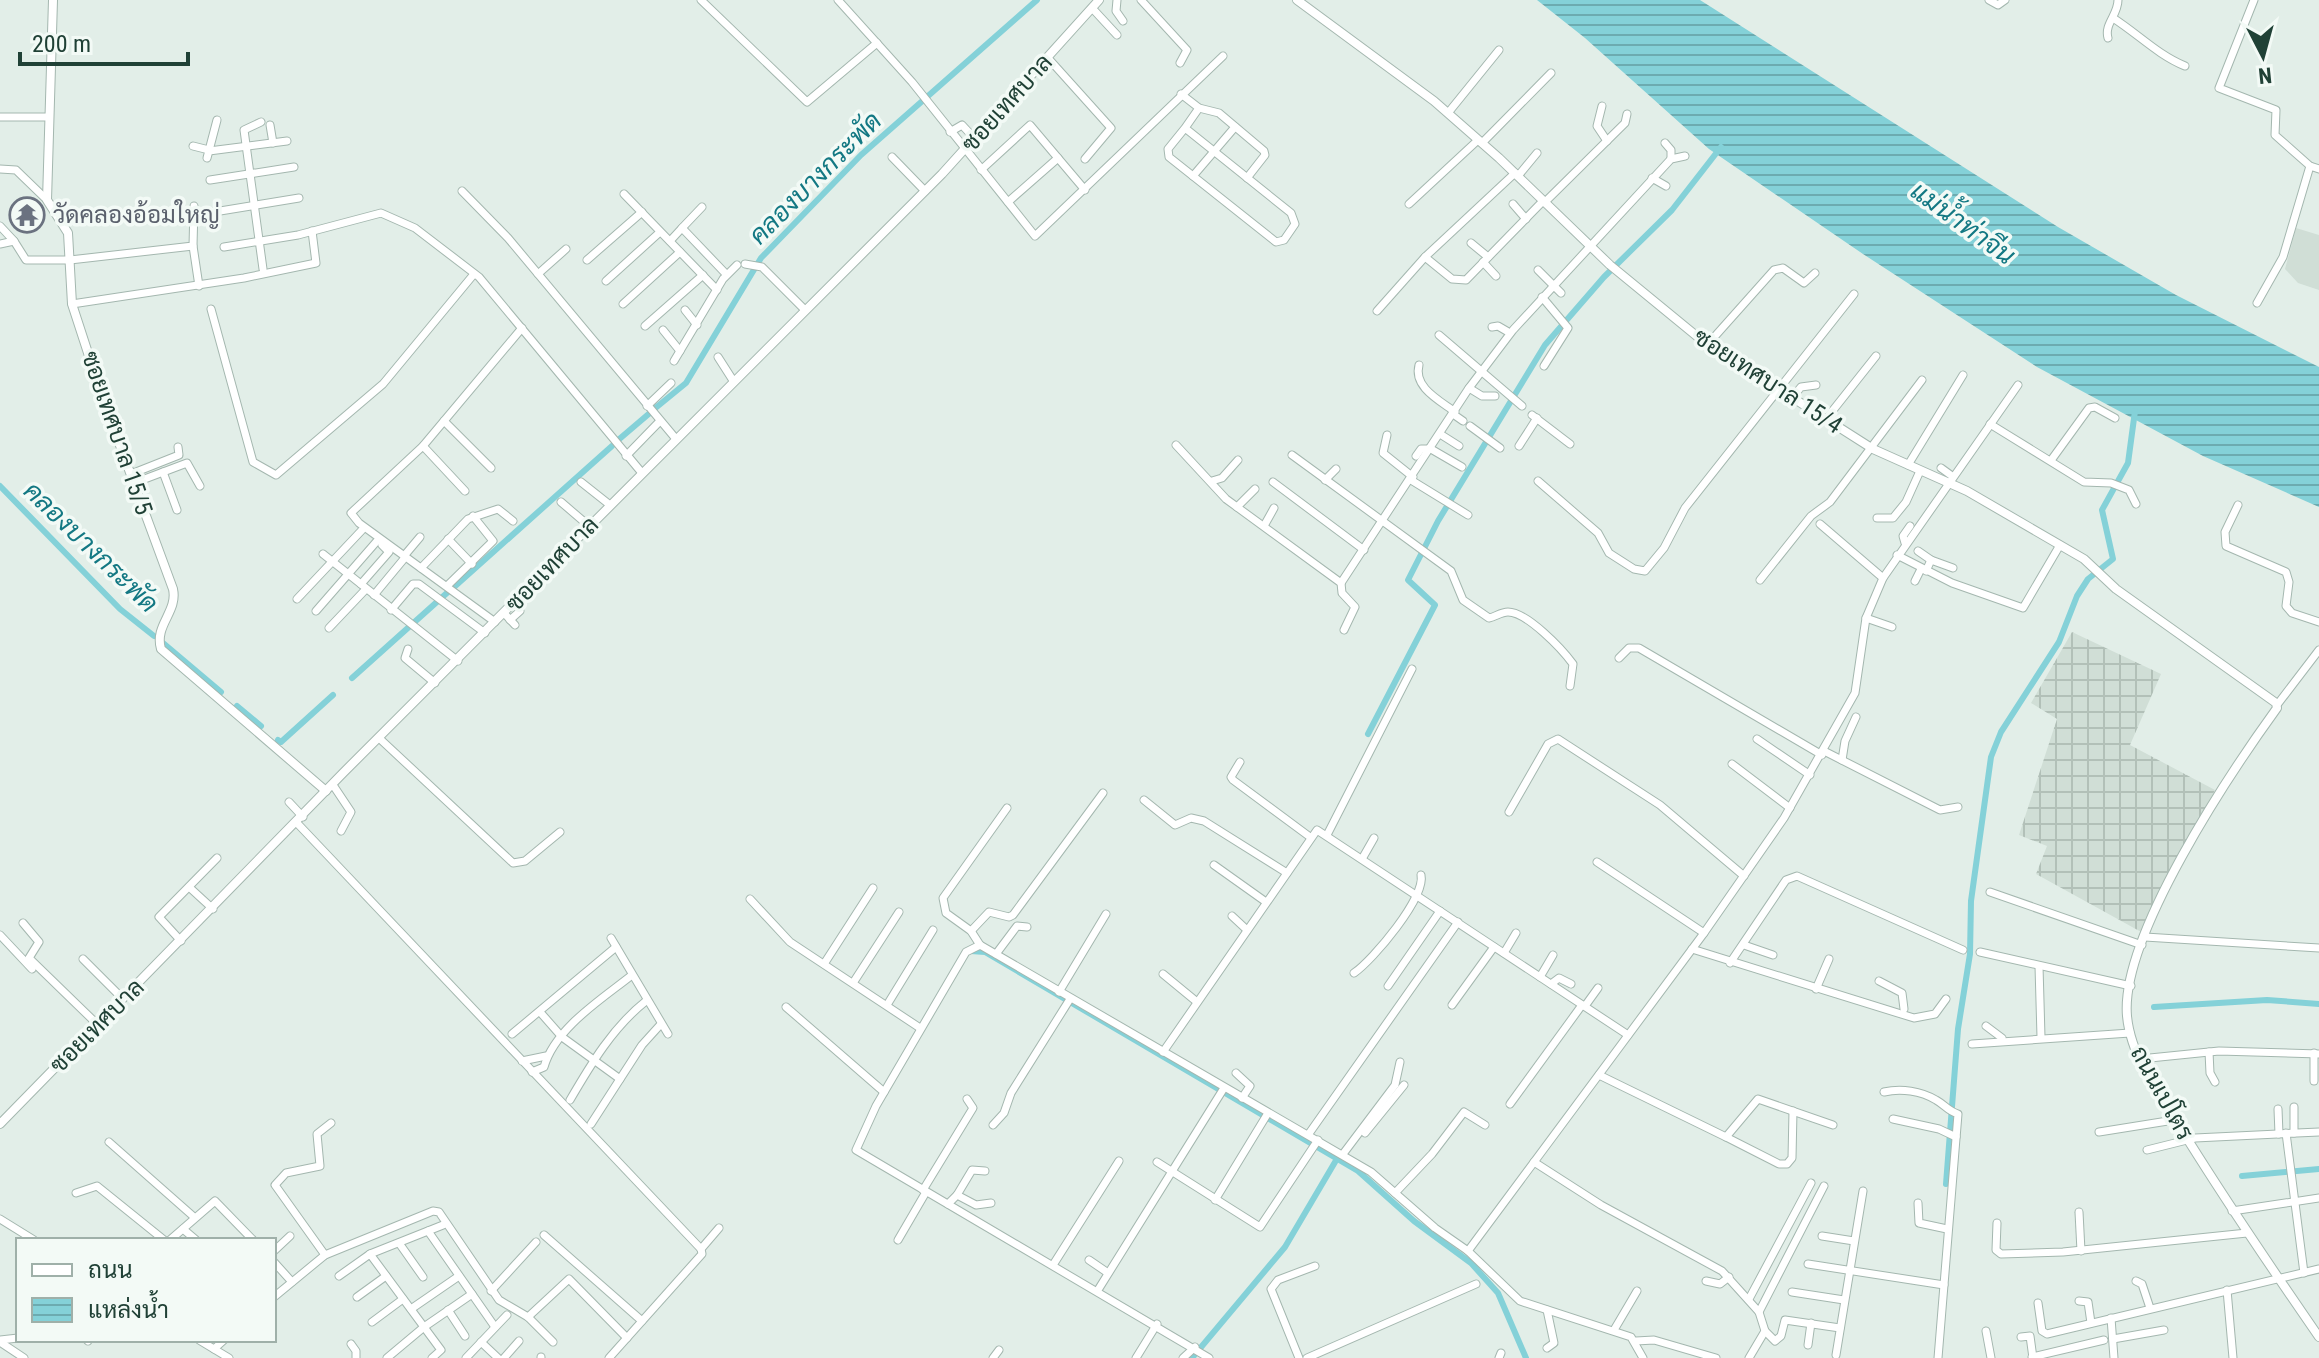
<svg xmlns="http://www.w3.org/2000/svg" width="2319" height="1358" viewBox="0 0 2319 1358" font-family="'Roboto Condensed',Sarabun,sans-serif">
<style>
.built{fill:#d0ded6}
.industrial{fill:url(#industrial-grid)}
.water{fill:url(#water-rules)}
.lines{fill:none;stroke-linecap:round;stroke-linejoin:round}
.canal{stroke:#84d1d8;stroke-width:6}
.minor-casing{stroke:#a4b7af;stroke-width:9}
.tertiary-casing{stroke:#a4b7af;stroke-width:10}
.minor{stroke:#fff;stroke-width:7}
.tertiary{stroke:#fff;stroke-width:8}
.labels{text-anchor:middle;stroke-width:7;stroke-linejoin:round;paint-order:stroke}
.street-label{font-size:24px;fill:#204136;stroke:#f3faf6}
.worship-label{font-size:24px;fill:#5b616d;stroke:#f3faf6;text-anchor:start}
.water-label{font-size:26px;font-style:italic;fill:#137883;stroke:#f3faf6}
</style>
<defs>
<pattern id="industrial-grid" width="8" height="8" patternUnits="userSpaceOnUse" patternTransform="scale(2)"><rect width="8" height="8" fill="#d0ded6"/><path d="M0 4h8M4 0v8" fill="none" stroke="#b2c0b8"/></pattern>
<pattern id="water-rules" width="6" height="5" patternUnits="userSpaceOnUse" patternTransform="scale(2)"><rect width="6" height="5" fill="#84d1d8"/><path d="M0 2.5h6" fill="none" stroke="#6cabb0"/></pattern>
</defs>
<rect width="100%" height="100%" fill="#e2eee8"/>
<path class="built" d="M2296 228 2319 235V290L2298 283 2285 269Z"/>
<path class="industrial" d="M2072 632 2161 674 2130 745 2215 790 2143 933 2036 874 2047 846 2019 835 2057 719 2031 703Z"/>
<path class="water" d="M1537 0H1700L2058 227 2176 295 2319 367V507L2203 456 2037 367 1863 254 1709 149 1585 38Z"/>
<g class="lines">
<g class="canal">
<path d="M653 410 686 383 761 258 861 155 1037 0"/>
<path d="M617 441 651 412"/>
<path d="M0 486 120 609 154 636"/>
<path d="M453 588 612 446"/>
<path d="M163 643 221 692"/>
<path d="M352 678 448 592"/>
<path d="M237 706 261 726"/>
<path d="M1368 734 1435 605 1408 580 1438 521 1545 345 1604 277 1672 210 1721 147"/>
<path d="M278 740 281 742 333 695"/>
<path d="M971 951 985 952 1358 1171 1414 1221 1471 1263 1498 1293 1526 1358"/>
<path d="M2154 1007 2267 1000 2319 1004"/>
<path d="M2242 1176 2319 1169"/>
<path d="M1946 1184 1958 1029 1970 954 1971 901 1991 757 2001 732 2059 642 2077 596 2088 579 2113 559 2102 510 2128 463 2135 411"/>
<path d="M1192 1358 1285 1247 1338 1157"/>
</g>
<defs>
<g id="minor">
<path d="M701 0 807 102 877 43"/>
<path d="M838 0 912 82 1035 236 1223 56"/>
<path d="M1117 0 1116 11 1123 21"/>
<path d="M1141 0 1187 50 1180 63"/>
<path d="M1989 0 1998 5 2005 0"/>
<path d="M2254 0 2219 88 2276 110 2275 135 2310 166 2319 169"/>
<path d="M1092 8 1117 35"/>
<path d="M2113 18C2138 34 2158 55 2185 66"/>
<path d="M2108 38C2104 24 2118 15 2118 0"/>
<path d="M1048 58 1111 128 1085 159"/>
<path d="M1181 94 1199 108 1219 113 1264 151 1265 155 1247 178"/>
<path d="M1602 106 1597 126 1607 141"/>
<path d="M1448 113 1499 50"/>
<path d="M0 117H48"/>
<path d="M261 122 244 130 263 269"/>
<path d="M270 125 273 143"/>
<path d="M1185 128 1168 149 1169 157 1276 242 1284 240 1295 224 1291 213 1185 128 1199 108"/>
<path d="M950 132 962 125 975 139"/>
<path d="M1482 143 1551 73"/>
<path d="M1665 143 1671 150V159"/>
<path d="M193 146 209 150"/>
<path d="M209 151 287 141"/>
<path d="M892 157 925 191"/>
<path d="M207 158 217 120"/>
<path d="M0 169 16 170 47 200"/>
<path d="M981 170 1030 125 1085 190"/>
<path d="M1193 176 1235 127"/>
<path d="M1518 176 1537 153"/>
<path d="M1652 178 1666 186"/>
<path d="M210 180 294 167"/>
<path d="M462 191 508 238 676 439"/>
<path d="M624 194 717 290"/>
<path d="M1008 202 1058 158"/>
<path d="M1545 202 1625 123 1627 114"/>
<path d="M1409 204 1478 140"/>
<path d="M1513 204 1526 219"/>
<path d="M214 212 299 198"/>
<path d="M0 226 14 241"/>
<path d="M682 228 702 207"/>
<path d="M670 241 682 228 726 274"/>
<path d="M1471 243 1488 257"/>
<path d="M0 244 14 241 26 260H70L193 246 194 206"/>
<path d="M193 246 199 286"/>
<path d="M224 247 298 235 381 213 415 228 479 277 642 473"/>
<path d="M1425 257 1452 279 1466 280 1543 201"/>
<path d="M587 260 642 212"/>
<path d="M1483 262 1496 276"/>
<path d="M745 264 762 267 805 310"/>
<path d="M1538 270 1561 293"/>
<path d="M538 274 566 249"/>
<path d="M606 281 660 232"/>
<path d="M1542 297 1568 328 1544 366"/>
<path d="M2257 303 2283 257 2310 166"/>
<path d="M72 304 244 278 316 263 312 231"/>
<path d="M623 304 680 252"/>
<path d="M211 309 253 462 276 475 383 384 474 274"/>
<path d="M685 310 697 325"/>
<path d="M1377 311 1425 257 1515 173"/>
<path d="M645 326 703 275"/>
<path d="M1492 327 1498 326 1510 333"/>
<path d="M663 330 680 351"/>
<path d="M1439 335 1522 406"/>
<path d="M1708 344 1774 270 1783 268 1804 283 1815 273"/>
<path d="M718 357 734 382"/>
<path d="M674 361 723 279 737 265"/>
<path d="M1419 365C1413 387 1439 400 1455 412"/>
<path d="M1469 388 1482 396H1495"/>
<path d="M1792 398 1801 387 1816 385"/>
<path d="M647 406 671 383"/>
<path d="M1453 414 1463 421"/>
<path d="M1532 415 1570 444"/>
<path d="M1826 419 1876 356"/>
<path d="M444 421 491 468"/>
<path d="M1990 424 2084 482 2111 483 2129 490 2136 504"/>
<path d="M1470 426 1500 448"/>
<path d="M1440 434 1459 446"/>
<path d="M1387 435 1383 453 1413 477"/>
<path d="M1176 445 1226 499 1341 583 1342 593 1355 607 1344 630"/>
<path d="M423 446 465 491"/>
<path d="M1519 446 1537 418"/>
<path d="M1292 455 1451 571 1463 600 1489 618C1495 617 1501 612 1508 612 1527 612 1562 649 1573 664L1570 686"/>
<path d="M626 456 660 421"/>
<path d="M1416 456 1421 449H1431L1462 467"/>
<path d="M2052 459 2089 408 2095 407 2115 418"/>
<path d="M1908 465 1963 375"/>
<path d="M1941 468 1952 476"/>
<path d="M163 472 177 510"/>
<path d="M131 474 179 455 178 447"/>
<path d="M1325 480 1336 469"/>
<path d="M1411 480 1468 515"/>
<path d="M1212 481 1222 478 1238 460"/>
<path d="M1538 481 1598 533 1609 553 1634 569 1645 571 1664 548 1685 508 1854 294"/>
<path d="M581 482 610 505"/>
<path d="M1273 482 1364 550"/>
<path d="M134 483 187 463 200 486"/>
<path d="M561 502 589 526"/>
<path d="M2238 505 2225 532 2226 546 2286 572 2289 582 2286 606 2292 613 2319 622"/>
<path d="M1237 507 1255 489"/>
<path d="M1877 518H1893L1906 502 1920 471"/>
<path d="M1820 524 1883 578"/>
<path d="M1264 526 1274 508"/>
<path d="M448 539 472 564"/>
<path d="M1905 543 1903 536 1910 526"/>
<path d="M1918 551 1931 560"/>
<path d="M323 554 458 661"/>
<path d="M1897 555 1952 583 2023 608 2060 545"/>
<path d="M404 556 420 537"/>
<path d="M421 568 468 519 498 509 513 521"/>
<path d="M1926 571 1931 560 1953 568"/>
<path d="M1760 580 1811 516 1830 502 1922 380"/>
<path d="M1915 581 1921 569"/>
<path d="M1341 583 1469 388 1513 330 1671 159 1685 156"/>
<path d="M361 584 389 552 382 545"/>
<path d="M447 586 493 541 473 516"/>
<path d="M374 595 403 560"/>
<path d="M297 599 362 530"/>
<path d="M391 610 413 584H419L485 633"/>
<path d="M316 611 377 541"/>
<path d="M504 613 515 625"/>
<path d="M1866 618 1892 627"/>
<path d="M510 620 520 611"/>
<path d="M495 622 359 523 351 513 423 446 522 328"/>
<path d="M329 628 366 589"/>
<path d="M408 649 405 658 435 683"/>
<path d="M1619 658 1629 648H1639L1822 755"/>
<path d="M2277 705 2319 650"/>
<path d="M379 738 513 863 525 861 560 832"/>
<path d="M1757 739 1810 775"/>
<path d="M1824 751 1940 810 1958 807"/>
<path d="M1842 760 1845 741 1856 717"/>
<path d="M1240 762 1231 777 1233 780 1310 837"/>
<path d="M1732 764 1790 808"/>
<path d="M333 785 351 812 341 831"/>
<path d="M1144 800 1175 825 1191 818 1204 821 1287 873"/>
<path d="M289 802 303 817"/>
<path d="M1509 812 1548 744 1558 739 1660 805 1744 876"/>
<path d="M297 823 701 1249"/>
<path d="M1327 835 1412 669"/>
<path d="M1362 859 1374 838"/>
<path d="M1597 862 1704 933"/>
<path d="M1214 865 1266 902"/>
<path d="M189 887 213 909"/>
<path d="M1990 892 2142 945"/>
<path d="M750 899 790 942 920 1028"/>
<path d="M1232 916 1247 930"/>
<path d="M23 923 39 942 29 958 98 1025"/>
<path d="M971 931 989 912 1009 917 1013 915 1103 793"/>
<path d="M0 935 32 969"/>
<path d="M2145 937 2319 948"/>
<path d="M611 938 668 1034"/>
<path d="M181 941 159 917 217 858"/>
<path d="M980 945 971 931 946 913 943 898 1007 808"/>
<path d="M1744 945 1773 955"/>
<path d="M1692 949 1914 1018 1935 1014 1946 999"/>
<path d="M1980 952 2131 986"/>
<path d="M1504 953 1516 933"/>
<path d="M996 954 1017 926 1027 927"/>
<path d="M83 959 123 999"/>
<path d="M1730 963 1786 880 1797 876 1963 950"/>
<path d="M824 964 873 888"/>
<path d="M2039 966 2041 1037"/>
<path d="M1354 973C1373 960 1426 897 1421 875"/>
<path d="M1163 974 1197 1002"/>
<path d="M1540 977 1553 955"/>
<path d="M1879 981 1902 993 1904 1009"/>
<path d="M853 983 899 912"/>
<path d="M1551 984 1559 978 1571 984"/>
<path d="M1388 986 1440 911"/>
<path d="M1816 989 1829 959"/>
<path d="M1059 992 1106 914"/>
<path d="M887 1005 933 930"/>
<path d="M1452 1005 1494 947"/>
<path d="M1585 1006 1598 988"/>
<path d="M786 1007 884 1092"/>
<path d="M540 1012 562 1037 620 1079"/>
<path d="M1986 1026 2002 1038"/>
<path d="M512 1034 616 947"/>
<path d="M1972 1044 2130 1033"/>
<path d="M1163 1052 1317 830 1628 1035"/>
<path d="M2209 1052 2210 1073 2215 1082"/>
<path d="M2314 1053V1081"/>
<path d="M2140 1059 2219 1051 2319 1054"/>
<path d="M522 1061 546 1056"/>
<path d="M532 1072 544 1067C555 1028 602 999 632 975"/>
<path d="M1236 1073 1250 1086 1242 1098"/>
<path d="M1599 1075 1726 1137 1758 1099 1833 1125"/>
<path d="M1884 1092C1901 1088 1921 1091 1936 1100 1945 1105 1948 1111 1958 1114L1938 1358"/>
<path d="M570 1100C591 1064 613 1027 646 1001"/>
<path d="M1510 1104 1582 1005"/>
<path d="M2278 1109 2279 1134"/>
<path d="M1893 1119 1939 1129 1956 1137"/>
<path d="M591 1124 642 1045 661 1024"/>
<path d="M993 1125 1004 1113 1011 1093 1070 999"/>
<path d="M2099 1132 2174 1120"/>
<path d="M1365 1133 1404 1085"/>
<path d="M2286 1133 2304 1273"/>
<path d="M2294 1133V1107"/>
<path d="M1308 1135 1458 922"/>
<path d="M1726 1137 1779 1164H1787L1792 1158 1793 1111"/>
<path d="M109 1142 194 1217"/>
<path d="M2147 1150 2195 1138 2319 1132"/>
<path d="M1343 1154 1395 1085 1400 1062"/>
<path d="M1157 1162 1260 1227 1318 1140"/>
<path d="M1534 1162 1601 1205 1722 1271 1759 1312 1765 1331 1749 1358"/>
<path d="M923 1190 973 1108 967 1099"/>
<path d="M76 1193 97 1186 164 1240"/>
<path d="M1395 1193 1432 1154 1464 1112 1485 1125"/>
<path d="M957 1195 972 1170 985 1171"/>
<path d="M1215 1200 1268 1113"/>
<path d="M1918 1203 1919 1223 1947 1229"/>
<path d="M948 1204 957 1195 976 1205 991 1203"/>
<path d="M2232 1211 2319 1198"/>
<path d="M2079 1212 2081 1251"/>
<path d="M0 1219 34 1240"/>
<path d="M1997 1223 1996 1250 2001 1254 2063 1252 2247 1233"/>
<path d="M183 1229 196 1240"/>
<path d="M428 1231 495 1327"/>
<path d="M544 1235 642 1321"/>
<path d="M1822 1236 1854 1241"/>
<path d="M170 1240 215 1201 253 1240"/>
<path d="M898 1240 926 1192"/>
<path d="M399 1243 423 1277"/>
<path d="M274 1251 290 1236"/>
<path d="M1468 1251 1704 933 1784 818 1855 693 1866 618 1883 578 2018 385"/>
<path d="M370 1254 443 1225"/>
<path d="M325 1255 275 1185 286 1173 320 1166 317 1134 331 1123"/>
<path d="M1089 1260 1108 1273"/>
<path d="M274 1262 292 1282"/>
<path d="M1808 1264 1944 1285"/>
<path d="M1053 1265 1119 1161"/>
<path d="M339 1276 370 1254 441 1350 432 1358"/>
<path d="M1706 1281 1720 1284 1729 1277"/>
<path d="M2136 1281 2142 1284 2150 1308"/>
<path d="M1098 1290 1224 1088"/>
<path d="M2227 1290 2233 1358"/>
<path d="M491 1291 536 1242"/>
<path d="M1792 1292 1844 1300"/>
<path d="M274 1297 325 1255 433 1211 439 1212 499 1300 528 1317 553 1342"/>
<path d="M357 1297 386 1276"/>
<path d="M1749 1299 1811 1183"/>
<path d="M2079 1301 2088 1302 2091 1323"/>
<path d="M2038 1303 2042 1331 2047 1334 2319 1269"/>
<path d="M411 1309 459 1276"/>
<path d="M448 1310 465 1336"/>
<path d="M1547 1310 1554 1343 1547 1348"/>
<path d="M1759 1312 1824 1186"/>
<path d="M528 1317 569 1279 627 1338"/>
<path d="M2111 1318 2114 1358"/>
<path d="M372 1322 403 1299"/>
<path d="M1614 1330 1637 1291"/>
<path d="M1765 1331 1775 1341 1781 1336 1785 1320 1840 1328"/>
<path d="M1986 1331 1991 1358"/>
<path d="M2021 1337 2030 1336 2033 1358"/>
<path d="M2113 1339 2164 1330"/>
<path d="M0 1340 18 1338"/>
<path d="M87 1340 88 1341"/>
<path d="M199 1340 229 1358"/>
<path d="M1636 1341 1654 1340 1716 1358"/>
<path d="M0 1342 24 1358"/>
<path d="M481 1342 498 1358"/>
<path d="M351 1344 356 1351V1358"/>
<path d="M1808 1345 1811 1323"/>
<path d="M214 1349 224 1340"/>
<path d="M1836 1355 1863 1191"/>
<path d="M2032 1357 2104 1340"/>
<path d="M387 1358 424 1327 472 1294"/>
<path d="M466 1358 507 1315"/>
<path d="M504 1358 519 1341"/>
<path d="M541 1358V1357"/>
<path d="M609 1358 702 1254 701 1249 719 1228"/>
<path d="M993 1358 999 1350"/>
<path d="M1136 1358 1157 1324"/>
<path d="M1183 1358 1195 1347"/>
<path d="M1209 1358 856 1150 876 1106 966 952 980 945 1371 1172 1435 1228 1468 1251 1520 1301 1631 1337 1643 1358"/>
<path d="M1299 1358 1271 1289 1278 1280 1315 1266"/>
<path d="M1307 1358 1476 1284"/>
<path d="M1499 1358 1501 1353"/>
</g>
<g id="tertiary">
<path d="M53 0 47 200 68 233 72 304 104 402 173 589C178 612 154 625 161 649L326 791"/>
<path d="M1297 0 1434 101 1499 158 1610 265 1699 338 1873 449 1967 491 2084 559 2116 589 2276 703 2277 708C2230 773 2120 937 2127 1016 2131 1060 2165 1104 2188 1140 2230 1207 2274 1272 2319 1337"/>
<path d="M0 1124 344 772 942 174 1099 0"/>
</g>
</defs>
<use href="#minor" class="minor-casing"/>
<use href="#tertiary" class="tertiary-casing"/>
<use href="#minor" class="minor"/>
<use href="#tertiary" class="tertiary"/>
</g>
<defs>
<symbol id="temple-ring" viewBox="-11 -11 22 22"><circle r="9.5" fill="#f3faf6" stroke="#6b7280" stroke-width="1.5"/><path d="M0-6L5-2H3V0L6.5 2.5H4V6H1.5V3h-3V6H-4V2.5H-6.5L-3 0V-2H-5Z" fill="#6b7280"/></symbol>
</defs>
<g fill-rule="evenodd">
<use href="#temple-ring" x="7" y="195" width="40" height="40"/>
</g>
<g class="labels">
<g class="street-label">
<text transform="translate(1007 103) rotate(-48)" y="8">ซอยเทศบาล</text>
<text transform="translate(1768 381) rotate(33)" y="8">ซอยเทศบาล 15/4</text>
<text transform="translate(117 433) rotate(71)" y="8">ซอยเทศบาล 15/5</text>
<text transform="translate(552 564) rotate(-46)" y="8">ซอยเทศบาล</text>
<text transform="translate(97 1026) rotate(-45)" y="8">ซอยเทศบาล</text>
<text transform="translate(2162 1093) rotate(61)" y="8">ถนนเปโตร</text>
</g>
<g class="worship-label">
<text x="53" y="223">วัดคลองอ้อมใหญ่</text>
</g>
<g class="water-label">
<text transform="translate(815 178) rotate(-45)" y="9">คลองบางกระพัด</text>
<text transform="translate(1963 223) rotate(36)" y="9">แม่น้ำท่าจีน</text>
<text transform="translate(91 547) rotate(44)" y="9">คลองบางกระพัด</text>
</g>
</g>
<rect x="16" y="1238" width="260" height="104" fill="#f3faf6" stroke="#9fb0a9" stroke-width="2"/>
<rect x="32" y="1264" width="40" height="12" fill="#ffffff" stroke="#9fb0a9" stroke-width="2"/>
<text x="88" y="1278" font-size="24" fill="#204136">ถนน</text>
<rect x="32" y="1298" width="40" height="24" fill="url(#water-rules)" stroke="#9fb0a9" stroke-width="2"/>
<text x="88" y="1318" font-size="24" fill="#204136">แหล่งน้ำ</text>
<g transform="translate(2263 56) rotate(174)" stroke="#f3faf6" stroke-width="6" paint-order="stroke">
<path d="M0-6L14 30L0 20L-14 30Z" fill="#204136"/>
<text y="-12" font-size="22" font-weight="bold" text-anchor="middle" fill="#204136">N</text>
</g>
<path d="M20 52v12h168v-12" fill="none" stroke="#204136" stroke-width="4"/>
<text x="32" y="52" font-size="24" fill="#204136" stroke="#f3faf6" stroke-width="6" paint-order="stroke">200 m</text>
</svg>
